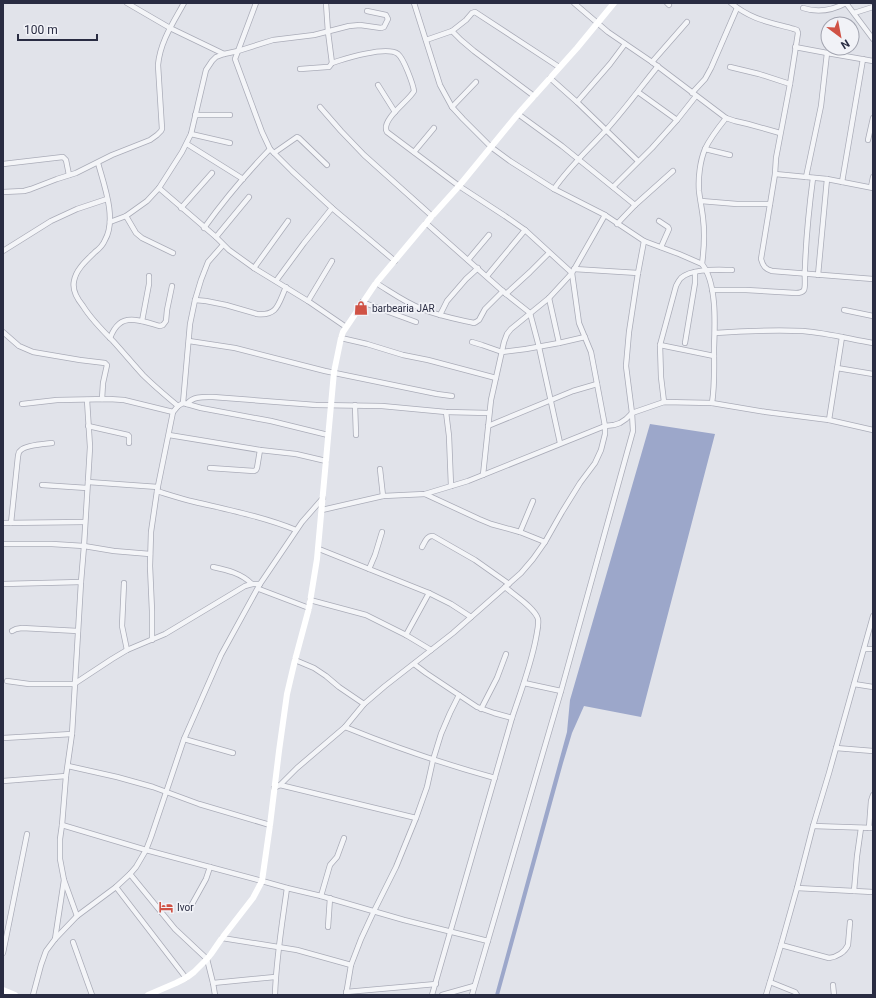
<svg xmlns="http://www.w3.org/2000/svg" width="876" height="998" viewBox="0 0 876 998" font-family="Roboto,sans-serif">
<style>
.water{fill:#9ca7ca}
.lines{fill:none;stroke-linecap:round;stroke-linejoin:round}
.street-casing{stroke:#aaacb8;stroke-width:6}
.street{stroke:#f4f5f8;stroke-width:4.5}
.secondary{stroke:#fff;stroke-width:6}
.labels{text-anchor:middle;stroke-width:3.5;stroke-linejoin:round;paint-order:stroke}
.poi-label{font-size:10px;fill:#292c42;stroke:#f1f2f7;text-anchor:start}
</style>
<rect width="100%" height="100%" fill="#e1e3ea"/>
<path class="water" d="M650 424 715 434 641 717 584 706 572 733 563 763 499 995H495L567 732 570 700Z"/>
<g class="lines">
<defs>
<g id="street">
<path d="M127 3 170 28 224 54"/>
<path d="M256 3 235 59 262 132 270 149 292 171 332 208 395 261"/>
<path d="M326 3 328 32 332 63"/>
<path d="M414 3 440 85 452 107 463 119 491 147 510 161 554 189 605 215 644 241 679 254 702 264"/>
<path d="M574 3 608 32 652 62 726 118"/>
<path d="M667 3 669 5"/>
<path d="M731 3C752 20 769 22 794 29L797 30 798 33 790 84 776 158 775 174 761 259C763 266 765 269 772 271L873 279"/>
<path d="M803 8C818 13 833 10 846 3L873 39"/>
<path d="M854 13 873 7"/>
<path d="M426 40 452 31"/>
<path d="M795 47 827 53 873 61"/>
<path d="M652 62 687 22"/>
<path d="M730 67 759 74 790 84"/>
<path d="M550 78 577 102 638 161"/>
<path d="M378 85 395 112"/>
<path d="M638 92 677 120"/>
<path d="M692 93 705 79 711 68 737 8"/>
<path d="M534 96 474 51 461 40 452 31 466 20 472 13 475 12 559 67"/>
<path d="M577 102 610 64 625 44"/>
<path d="M320 107 341 131 364 155 432 216"/>
<path d="M452 107 476 82"/>
<path d="M518 114 562 146 635 205"/>
<path d="M195 115H230"/>
<path d="M191 134 230 143"/>
<path d="M868 140 873 118"/>
<path d="M187 144 243 179"/>
<path d="M705 149 730 155"/>
<path d="M414 152 434 128"/>
<path d="M274 153 297 137 299 138 327 165"/>
<path d="M98 163C104 185 117 219 105 240 103 245 99 249 95 252 87 260 76 269 74 281 72 290 78 300 83 306 91 319 102 330 113 341 123 352 133 364 143 375 154 386 166 396 178 406"/>
<path d="M3 164 63 157 66 160 69 175"/>
<path d="M775 174 827 179 873 188"/>
<path d="M806 177 821 106 827 53"/>
<path d="M842 182 863 59"/>
<path d="M613 187 652 148 677 120 696 96"/>
<path d="M871 187 873 177"/>
<path d="M159 188 216 237 229 250 254 268 308 301 346 327"/>
<path d="M554 189C569 167 589 149 607 129 625 109 641 87 658 66"/>
<path d="M3 192 24 191 31 189 57 179 76 173 112 155 150 140 157 135 161 131 162 129 158 65C160 42 173 23 184 3"/>
<path d="M701 201 737 204H770"/>
<path d="M181 208 212 173"/>
<path d="M126 216 136 233 142 238 173 253"/>
<path d="M659 221 668 227 669 229 661 247"/>
<path d="M110 222 126 216 147 201 159 188 182 152 191 134 206 70 212 61 216 57 224 54 238 51 273 40 314 35 349 26 360 25 381 28 384 27 388 19 386 15 367 11"/>
<path d="M426 223 506 294 530 313 539 347 560 443"/>
<path d="M617 224 635 205 673 171"/>
<path d="M204 228C224 200 246 174 270 149"/>
<path d="M216 237 249 197"/>
<path d="M3 251 51 221 77 209 107 199"/>
<path d="M468 260 489 235"/>
<path d="M254 268 288 221"/>
<path d="M574 269 638 273"/>
<path d="M818 275 827 179"/>
<path d="M487 276 525 230"/>
<path d="M276 281 304 243 332 208"/>
<path d="M376 283C391 292 406 303 422 309 439 316 456 319 474 323L476 322 479 320 485 309 503 291"/>
<path d="M712 290H746L796 293C799 293 802 293 804 290 806 286 804 273 805 268 806 238 809 208 813 178"/>
<path d="M506 294 530 272 549 253"/>
<path d="M549 298 559 343"/>
<path d="M195 300 206 301 226 305 257 314C278 316 278 304 286 287"/>
<path d="M308 301 332 261"/>
<path d="M362 302 416 322"/>
<path d="M844 310 873 316"/>
<path d="M440 315 447 301 466 279 478 268"/>
<path d="M142 321 149 284V276"/>
<path d="M3 332 19 346 33 352 80 360 105 363 107 365 103 383 102 399"/>
<path d="M715 333C744 331 774 330 803 331 827 333 850 339 873 343"/>
<path d="M110 338C112 333 114 328 119 324 129 315 148 323 160 326L163 325 166 321 167 310 172 286"/>
<path d="M341 338 367 344 403 355 428 360 496 378"/>
<path d="M189 341 235 348 325 371 437 394 452 396"/>
<path d="M472 342 482 345 502 352 526 349 559 343 585 337"/>
<path d="M685 343 695 283V272"/>
<path d="M660 345 714 356"/>
<path d="M837 368 873 374"/>
<path d="M664 402 661 377 660 345 676 286C677 284 679 280 681 278 692 268 718 270 732 270"/>
<path d="M183 403 190 324 195 300 201 280 208 262 223 245"/>
<path d="M712 403C715 384 714 367 714 348 715 324 717 283 702 264 704 249 705 234 703 218 702 209 700 200 699 191 698 178 700 161 705 149 710 138 718 128 726 118L735 121 748 124 780 133"/>
<path d="M22 404 57 400 109 399 124 400 173 412"/>
<path d="M187 404C193 396 204 397 213 397L316 405 382 406 446 412 489 413"/>
<path d="M355 405 356 435"/>
<path d="M446 412 449 436 451 486"/>
<path d="M829 420 842 337"/>
<path d="M88 426 128 435 129 436V443"/>
<path d="M488 426 573 391 597 384"/>
<path d="M169 435 260 450 296 454 326 461"/>
<path d="M210 468 254 471 256 470 257 468 260 450"/>
<path d="M380 469 383 496"/>
<path d="M483 475 491 400 504 342 507 334 511 329 549 298 572 273 605 215"/>
<path d="M88 482 158 487"/>
<path d="M42 485 87 488"/>
<path d="M157 491C170 495 182 499 195 502 229 510 264 517 296 530"/>
<path d="M425 494 479 519 491 524 520 532 545 542"/>
<path d="M322 510 383 496 425 494 468 481 605 426 614 425 620 423 626 419 632 413 664 402 712 403 766 412 829 420 873 430"/>
<path d="M3 523 85 522"/>
<path d="M11 523 18 456C19 453 18 452 21 450 26 445 44 444 52 443"/>
<path d="M520 532 533 501"/>
<path d="M3 544H52L84 546 114 551 150 554"/>
<path d="M422 547C425 542 427 535 433 536L475 560 509 584"/>
<path d="M319 549 429 593 451 604 471 617"/>
<path d="M213 567C227 570 241 573 252 584"/>
<path d="M369 569 375 555 382 532"/>
<path d="M124 583 122 626 127 650"/>
<path d="M3 584 81 582"/>
<path d="M259 589 309 608"/>
<path d="M310 600 366 615 406 635 431 650"/>
<path d="M12 631 16 629 22 628 78 631"/>
<path d="M406 635 429 593"/>
<path d="M152 640V611L150 566 151 532 157 491 173 412 178 406 183 403 187 404 201 408 271 421 328 435"/>
<path d="M864 649H873"/>
<path d="M295 660 314 668 326 676 339 687 364 704"/>
<path d="M414 664 426 673 477 707 494 713 512 718"/>
<path d="M7 681 29 684H74L112 659 127 650 165 634 245 586 252 584H260"/>
<path d="M524 683 561 691"/>
<path d="M854 684 873 687"/>
<path d="M481 709 497 678 506 654"/>
<path d="M345 727C394 747 444 764 495 778"/>
<path d="M3 738 72 734"/>
<path d="M184 739 233 753"/>
<path d="M836 748 873 751"/>
<path d="M68 766 117 777 153 787 199 804 270 825"/>
<path d="M3 781 66 776"/>
<path d="M280 785 416 818"/>
<path d="M274 788 280 785 297 768 345 727 364 704 385 686 453 633 521 573 533 559 545 542 562 512 580 483 595 463 601 450 605 434V426L591 352 579 323 572 273 525 230 505 216 459 186 387 132C380 120 409 101 414 91 413 84 404 59 398 54 387 46 351 57 338 61L332 63 329 67H327L300 69"/>
<path d="M62 825 146 850 262 881 287 888 321 896 404 920 488 941"/>
<path d="M813 826 873 828"/>
<path d="M869 828 871 801 873 795"/>
<path d="M130 874 175 929 207 959 213 983 215 995"/>
<path d="M64 880 77 916"/>
<path d="M116 887 186 978"/>
<path d="M797 888 873 892"/>
<path d="M854 891 857 856 861 828"/>
<path d="M321 896 330 865 337 857 344 838"/>
<path d="M191 906 206 879 210 867"/>
<path d="M328 927 330 898"/>
<path d="M222 938 297 950 351 965"/>
<path d="M55 939 64 880 60 859V839L62 825 66 776 72 734 81 582 84 546 89 464 90 447 87 400"/>
<path d="M73 942 92 995"/>
<path d="M781 945 829 958C837 957 845 952 848 945L850 922"/>
<path d="M3 953 27 834"/>
<path d="M770 982 795 992 797 995"/>
<path d="M213 983 275 977"/>
<path d="M833 985 834 995"/>
<path d="M346 992 436 984"/>
<path d="M33 995 41 965 46 951 55 939 77 916 116 887 130 874 136 867 146 850 151 837 184 739 221 655 260 584 302 522 323 498"/>
<path d="M275 995C276 959 282 924 287 888"/>
<path d="M346 995 351 965 361 939 374 911 396 867 416 818 427 787 433 760 441 734 450 713 459 695"/>
<path d="M432 995 512 718C521 691 531 665 536 638 537 632 539 625 538 619 535 608 514 595 505 587"/>
<path d="M442 995 474 986"/>
<path d="M472 995 561 691 633 431 632 413 626 366 629 332 638 273 644 241"/>
<path d="M766 995 781 945 797 888 813 826 829 773 873 616"/>
</g>
</defs>
<use href="#street" class="street-casing"/>
<use href="#street" class="street"/>
<g class="secondary">
<path d="M3 990 15 995"/>
<path d="M148 995 176 983 186 978 194 972 207 959 211 954 222 938 253 898 262 881 270 825 279 751 287 694 295 660 309 608 317 559 334 372 341 338 343 332 376 283 432 216 459 186 518 114 577 48 614 3"/>
</g>
</g>
<defs>
<symbol id="shop-bare" viewBox="-9 -9 18 18"><path d="M-5-2.5h2.3a2.7 3.5 0 0 1 5.4 0H5L5.5 6h-11ZM-1.5-2.5h3a1.5 2.3 0 0 0-3 0Z" fill="#d05245" stroke="#f1f2f7" stroke-width="2.5" paint-order="stroke"/></symbol>
<symbol id="hotel-bare" viewBox="-9 -9 18 18"><path d="M-6-4.5h1.5V1H6V5H4.5V3h-9V5H-6ZM-4 0a1.8 1.8 0 1 1 3.6 0ZM.5 0V-2.5h3Q6-2.5 6 0Z" fill="#d05245" stroke="#f1f2f7" stroke-width="2.5" paint-order="stroke"/></symbol>
</defs>
<g fill-rule="evenodd">
<use href="#shop-bare" x="351" y="298" width="20" height="20"/>
<use href="#hotel-bare" x="156" y="897" width="20" height="20"/>
</g>
<g class="labels">
<g class="poi-label">
<text x="372" y="312">barbearia JAR</text>
<text x="177" y="911">Ivor</text>
</g>
</g>
<rect width="876" height="998" fill="none" stroke="#292c42" stroke-width="8"/>
<g transform="translate(840 36) rotate(148)"><circle r="19" fill="#f1f2f7" stroke="#a1a3af"/>
<path d="M0-3L7 15L0 10L-7 15Z" fill="#d05245"/>
<text y="-6" font-size="11" font-weight="bold" text-anchor="middle" fill="#292c42">N</text>
</g>
<path d="M18 34v6h79v-6" fill="none" stroke="#292c42" stroke-width="2"/>
<text x="24" y="34" font-size="12" fill="#292c42" stroke="#f1f2f7" stroke-width="3" paint-order="stroke">100 m</text>
</svg>
